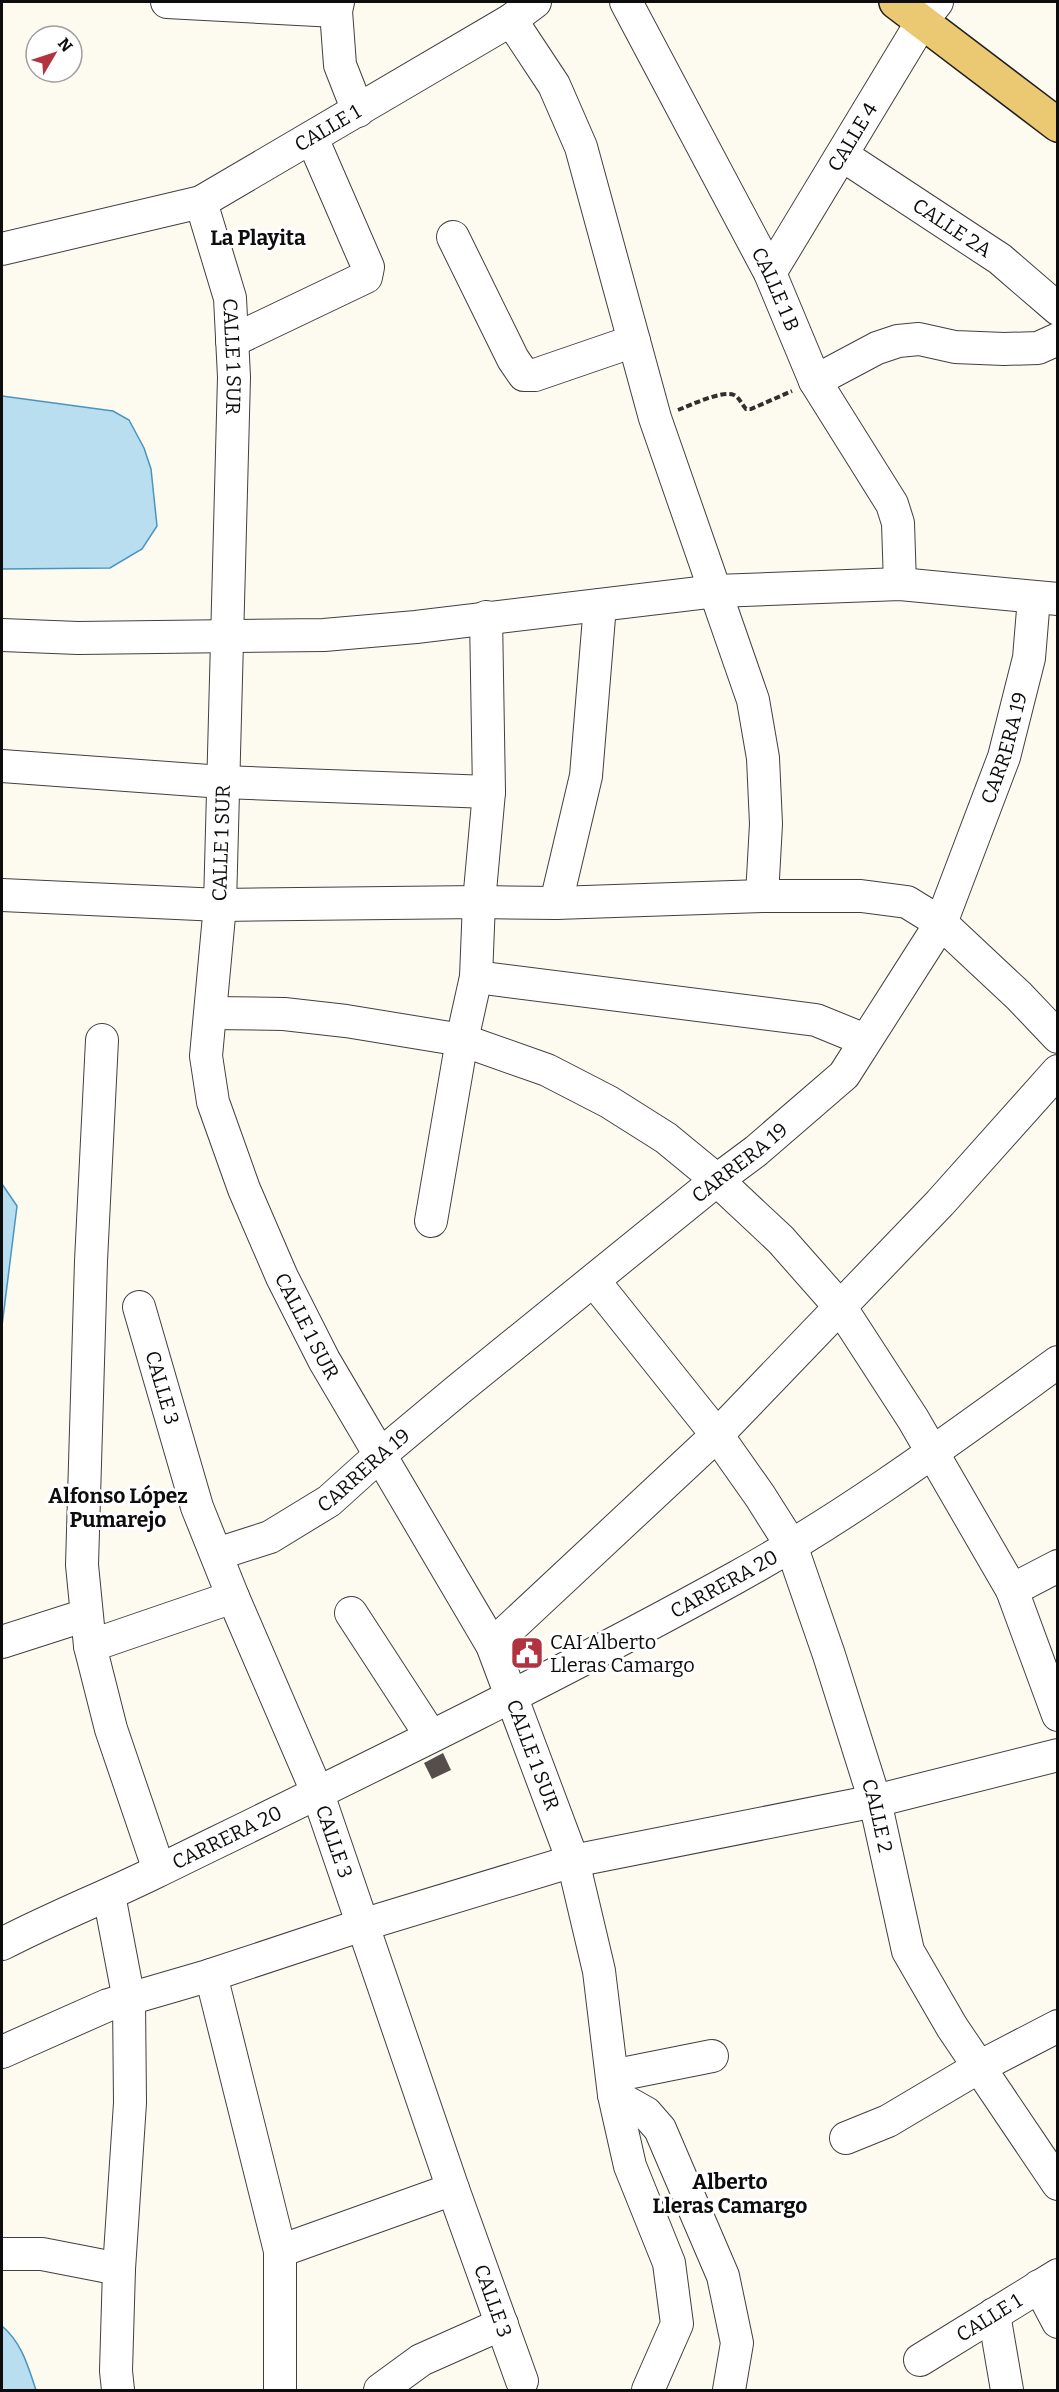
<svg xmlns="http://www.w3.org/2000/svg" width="1059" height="2392" viewBox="0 0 1059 2392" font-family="Bitter,serif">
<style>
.water{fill:#b9def0;stroke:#4796c0;stroke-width:1.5}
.building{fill:#554e4b}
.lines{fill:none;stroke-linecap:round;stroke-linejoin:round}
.minor-casing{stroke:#404040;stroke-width:34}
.major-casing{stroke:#1e1e1e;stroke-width:36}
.path{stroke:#2f2f2f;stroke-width:4;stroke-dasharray:6 3;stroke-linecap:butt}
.minor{stroke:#fff;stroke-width:32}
.major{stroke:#ebc872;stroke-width:33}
.labels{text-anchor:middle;stroke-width:6;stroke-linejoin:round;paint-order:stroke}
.street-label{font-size:20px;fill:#0d0d0d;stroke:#fff}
.poi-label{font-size:20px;fill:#0d0d0d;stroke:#fff;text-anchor:start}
.neighbourhood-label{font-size:21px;font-weight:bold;fill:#0d0d0d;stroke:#fff}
</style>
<rect width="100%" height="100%" fill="#fdfaef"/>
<g class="water">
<path d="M2 396 113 411 129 420 144 448 151 469 157 526 142 549 110 568 2 569Z"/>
<path d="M2 1184 17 1206 2 1326Z"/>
<path d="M2 2326C22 2343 28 2366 36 2390H2Z"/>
</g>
<g class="building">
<path d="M533 1640 540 1657 520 1665 514 1649Z"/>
<path d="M443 1753 451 1770 432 1779 424 1763Z"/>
</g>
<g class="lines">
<defs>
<g id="minor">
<path d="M167 2 336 11"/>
<path d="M338 2 336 11 340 65 358 111"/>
<path id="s1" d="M626 2 770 273 815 381 892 504 898 523 900 584"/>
<path d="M511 20 554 85 581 147 655 418 753 700 763 758 766 824 762 896"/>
<path id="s2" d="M842 155 1000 259 1058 309"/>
<path id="s3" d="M201 202 230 298 234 377 220 905 206 1056 213 1102 244 1189 282 1277 324 1360 492 1645 573 1861 599 1971 614 2095 630 2166 669 2263 677 2324 648 2390"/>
<path d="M453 237 513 359 524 375H535L634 341"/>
<path id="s4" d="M2 249 201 202 511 20 535 2"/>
<path id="s5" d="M770 273 923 20 937 2"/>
<path d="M232 341 366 277 368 267 312 138"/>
<path d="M815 381 877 348 898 341 919 339 955 347 1004 349 1038 348 1058 339"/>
<path d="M2 635 78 638 324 635 416 627 716 591 900 584 1058 599"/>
<path d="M2 766 223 782 489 792"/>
<path d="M2 895 220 905 479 902 556 903 762 896H861L907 902 941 923 1019 996 1058 1037"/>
<path d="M556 903 586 776 600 605"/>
<path d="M476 977 816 1020 865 1040"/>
<path d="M211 1013 284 1014 346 1021 462 1040 547 1070 609 1102 666 1138 717 1180 781 1240 841 1308 913 1419 1012 1590 1058 1715"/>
<path d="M102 1040 91 1261 82 1565 90 1646 111 1729 159 1870"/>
<path d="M431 1221 462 1040 476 977 479 902 489 792 486 617"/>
<path id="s6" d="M594 1281 717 1435 760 1496 791 1545 829 1655 875 1801 908 1951 952 2027 1058 2184"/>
<path id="s7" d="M139 1307 197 1507 233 1597 318 1794 453 2189 522 2381"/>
<path id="s8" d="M217 1554 270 1537 329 1501 380 1455 459 1389 717 1180 756 1151 844 1075 941 923 1004 757 1029 658 1034 598"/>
<path d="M1012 1590 1058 1566"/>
<path d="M351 1613 431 1736"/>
<path d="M2 1642 86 1615"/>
<path d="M492 1645 717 1435 940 1203 1058 1071"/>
<path d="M90 1646 233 1597"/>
<path d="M109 1895 129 2000 130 2103 119 2269 116 2371 118 2390"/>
<path id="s9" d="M2 1944C52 1918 105 1897 156 1872 350 1777 545 1683 735 1578 848 1516 953 1438 1058 1362"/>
<path d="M211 1975 280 2251V2390"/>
<path d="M2 2052 108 2005 211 1975 362 1925 573 1861 875 1801 1058 1755"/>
<path d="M612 2076 712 2056"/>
<path d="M614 2095 646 2113 660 2129 723 2276 737 2343 729 2390"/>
<path d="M846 2138 888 2121 979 2067 1058 2026"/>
<path d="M280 2251 453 2189"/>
<path d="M2 2254H42L119 2269"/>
<path d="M1039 2286 1058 2322"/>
<path d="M994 2314 1007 2390"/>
<path id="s10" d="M920 2360 1058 2275"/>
<path d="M380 2390 421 2360 502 2324"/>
</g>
<path id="major" d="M896 2 1058 125"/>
</defs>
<use href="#minor" class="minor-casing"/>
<use href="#major" class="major-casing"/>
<path class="path" d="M678 410C691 405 722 390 734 395 739 397 742 405 746 409H751L792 391"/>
<use href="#minor" class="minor"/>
<use href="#major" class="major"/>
</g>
<defs>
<symbol id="civic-square" viewBox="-11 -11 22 22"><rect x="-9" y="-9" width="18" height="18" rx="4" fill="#b0333f" stroke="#fff"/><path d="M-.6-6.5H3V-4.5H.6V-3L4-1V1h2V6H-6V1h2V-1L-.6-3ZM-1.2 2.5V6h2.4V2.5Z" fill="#fff"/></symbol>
</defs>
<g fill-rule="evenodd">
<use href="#civic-square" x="508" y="1634" width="38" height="38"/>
</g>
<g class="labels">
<g class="street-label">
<text dy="7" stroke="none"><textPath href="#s4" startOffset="351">CALLE 1</textPath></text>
<text dy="7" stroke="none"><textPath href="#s5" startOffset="159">CALLE 4</textPath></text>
<text dy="7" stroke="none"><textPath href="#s2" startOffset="132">CALLE 2A</textPath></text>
<text dy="7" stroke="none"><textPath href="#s1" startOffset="324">CALLE 1 B</textPath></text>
<text dy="7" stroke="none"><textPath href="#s3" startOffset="159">CALLE 1 SUR</textPath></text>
<text dy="7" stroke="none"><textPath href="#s8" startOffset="1160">CARRERA 19</textPath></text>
<text transform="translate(221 843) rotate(-88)" y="7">CALLE 1 SUR</text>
<text dy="7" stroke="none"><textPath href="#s8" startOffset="657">CARRERA 19</textPath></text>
<text dy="7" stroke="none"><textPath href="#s3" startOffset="1149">CALLE 1 SUR</textPath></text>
<text dy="7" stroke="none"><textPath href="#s7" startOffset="84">CALLE 3</textPath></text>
<text dy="7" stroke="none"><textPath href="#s8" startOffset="171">CARRERA 19</textPath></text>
<text dy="7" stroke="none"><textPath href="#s9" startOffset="807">CARRERA 20</textPath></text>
<text dy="7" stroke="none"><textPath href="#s3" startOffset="1635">CALLE 1 SUR</textPath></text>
<text dy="7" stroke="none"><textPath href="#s6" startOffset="614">CALLE 2</textPath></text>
<text dy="7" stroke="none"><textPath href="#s9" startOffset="249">CARRERA 20</textPath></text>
<text dy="7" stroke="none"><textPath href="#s7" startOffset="570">CALLE 3</textPath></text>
<text dy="7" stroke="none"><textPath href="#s7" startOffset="1056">CALLE 3</textPath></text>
<text dy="7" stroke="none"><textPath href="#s10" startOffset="81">CALLE 1</textPath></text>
</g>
<g class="poi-label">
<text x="550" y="1649">CAI Alberto<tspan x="550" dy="23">Lleras Camargo</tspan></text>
</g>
<g class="neighbourhood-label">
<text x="258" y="245">La Playita</text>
<text x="118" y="1503">Alfonso López<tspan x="118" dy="24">Pumarejo</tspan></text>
<text x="730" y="2189">Alberto<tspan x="730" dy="24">Lleras Camargo</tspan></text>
</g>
</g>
<rect width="1059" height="2392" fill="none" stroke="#0d0d0d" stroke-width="6"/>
<g transform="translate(54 54) rotate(51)"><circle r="28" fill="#ffffff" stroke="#9e9e9e" stroke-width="1.5"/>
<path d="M0-4.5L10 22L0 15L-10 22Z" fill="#b0333f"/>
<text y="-9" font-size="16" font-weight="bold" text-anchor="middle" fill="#0d0d0d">N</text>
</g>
</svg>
